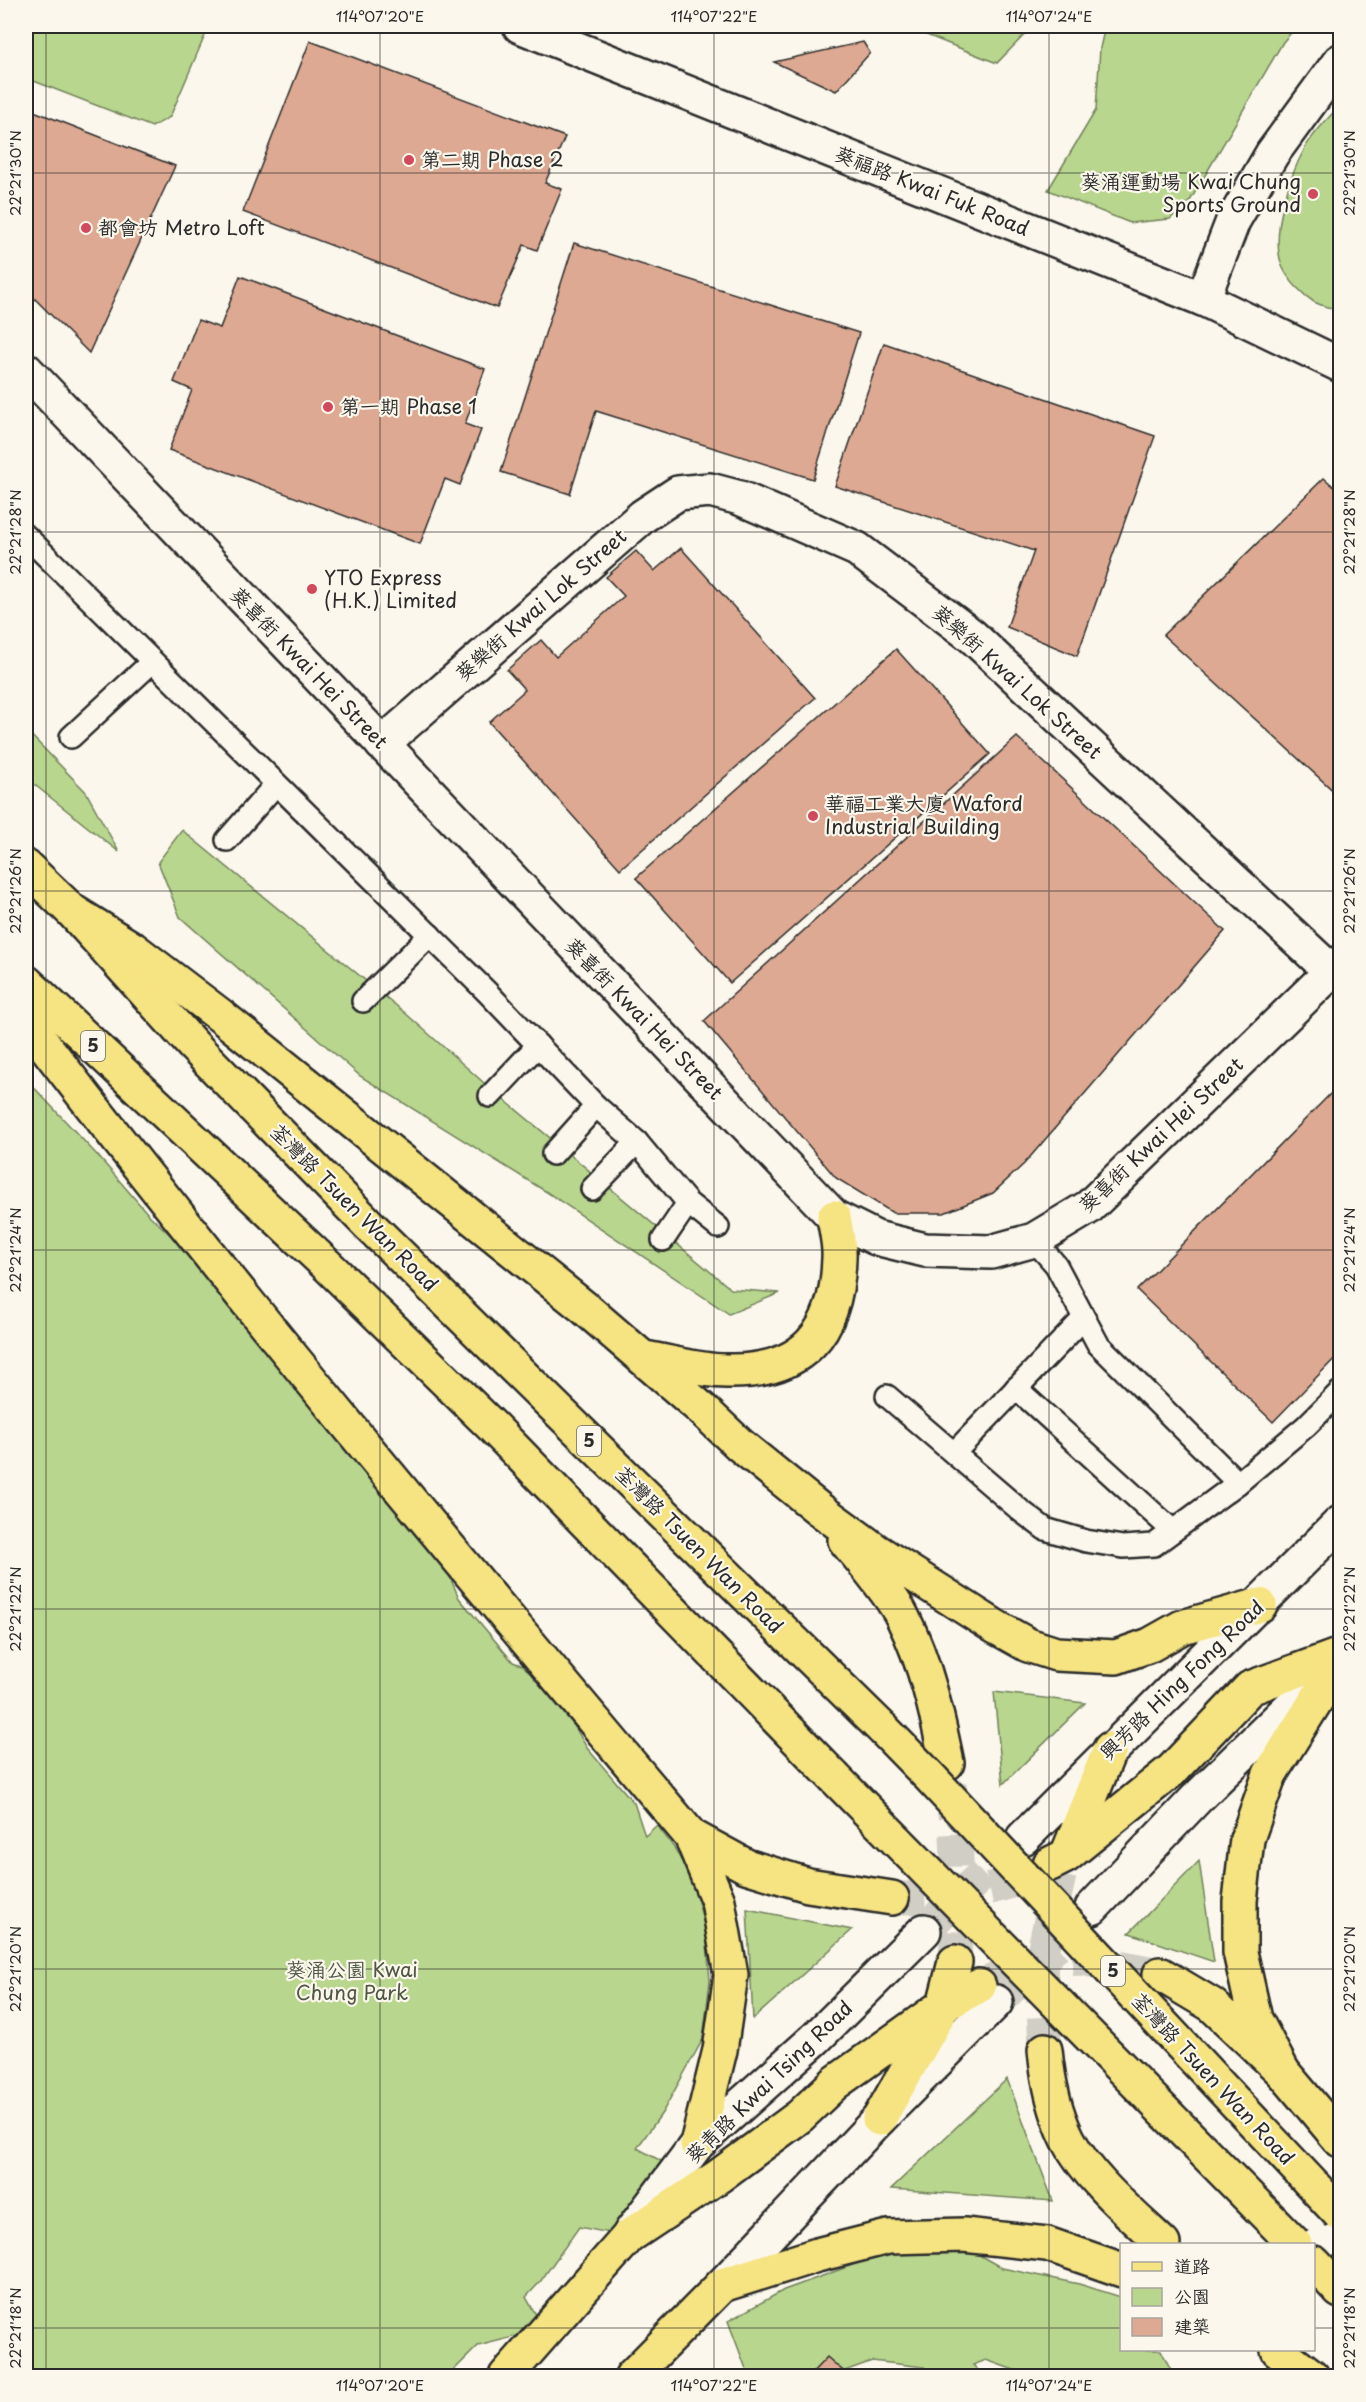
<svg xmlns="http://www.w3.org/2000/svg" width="1366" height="2402" viewBox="0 0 1366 2402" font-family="'Playpen Sans','LXGW WenKai TC',sans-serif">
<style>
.green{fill:#b8d68e;stroke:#72805c;stroke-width:1.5}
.building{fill:#dea992;stroke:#2b2b2b;stroke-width:1.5}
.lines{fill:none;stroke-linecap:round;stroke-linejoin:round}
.secondary-tunnel{stroke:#d1cec5;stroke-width:33;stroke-dasharray:33 16;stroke-linecap:butt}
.motorway-tunnel{stroke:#d1cec5;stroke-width:33;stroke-dasharray:33 16;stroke-linecap:butt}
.service-casing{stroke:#2b2b2b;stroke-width:26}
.tertiary-casing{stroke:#2b2b2b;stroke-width:38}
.secondary-casing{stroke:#2b2b2b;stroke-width:38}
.primary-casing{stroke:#2b2b2b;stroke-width:38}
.motorway-casing{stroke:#2b2b2b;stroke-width:38}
.service{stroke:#fbf7ec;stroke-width:21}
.tertiary{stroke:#fbf7ec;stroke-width:33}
.secondary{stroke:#fbf7ec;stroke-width:33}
.primary{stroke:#f6e381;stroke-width:33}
.motorway{stroke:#f6e381;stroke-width:33}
.motorway-bridge-casing{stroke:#2b2b2b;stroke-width:38;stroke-linecap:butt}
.motorway-bridge{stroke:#f6e381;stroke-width:33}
.ticks{fill:none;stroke:#2b2b2b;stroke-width:1.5;stroke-opacity:0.45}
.poi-dot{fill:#d1495b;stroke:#fbf7ec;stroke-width:2}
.labels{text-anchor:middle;stroke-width:4.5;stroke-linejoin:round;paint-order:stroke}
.shield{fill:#fbf7ec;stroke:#696865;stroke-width:1.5}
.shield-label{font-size:18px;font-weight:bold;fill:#2b2b2b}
.poi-label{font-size:20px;fill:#2b2b2b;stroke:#fbf7ec;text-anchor:start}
.street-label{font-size:20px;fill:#2b2b2b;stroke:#fbf7ec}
.park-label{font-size:20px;fill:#4e5644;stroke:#fbf7ec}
.neatline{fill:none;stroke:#2b2b2b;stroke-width:2}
.ticks-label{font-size:15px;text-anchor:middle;fill:#2b2b2b}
</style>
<rect width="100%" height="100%" fill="#fbf7ec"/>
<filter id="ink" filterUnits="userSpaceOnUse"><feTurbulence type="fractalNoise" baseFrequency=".0167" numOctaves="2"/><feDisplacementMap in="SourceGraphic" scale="12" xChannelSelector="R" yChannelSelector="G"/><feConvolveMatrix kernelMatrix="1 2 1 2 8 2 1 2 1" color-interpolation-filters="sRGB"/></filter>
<g filter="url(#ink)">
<g class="green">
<path d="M26 26H209L170 117 152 127 26 78Z"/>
<path d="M904 26H1033L997 63Z"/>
<path d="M1105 26H1297L1283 42 1190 201 1170 219 1130 223 1048 190 1096 110 1100 48Z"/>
<path d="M1340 105V311C1332 308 1322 306 1314 302 1303 295 1289 281 1283 268 1269 237 1289 177 1305 148 1314 132 1328 119 1340 105Z"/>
<path d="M26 730 86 792 119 852 26 778Z"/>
<path d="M182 830 404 1012 483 1082 731 1289 780 1293 729 1314 545 1191 360 1076 180 917 158 862Z"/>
<path d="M26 1079 98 1156 148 1214 181 1245 434 1540 459 1598 513 1662 545 1674 587 1748 634 1803 645 1836 657 1825 675 1849 693 1883 706 1931 710 1981 703 2039 662 2113 637 2148 665 2163 630 2237 579 2227 540 2282 526 2297 544 2329 478 2346 448 2376H26Z"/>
<path d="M994 1692 1085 1703 1003 1784Z"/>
<path d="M1199 1861 1214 1962 1129 1933Z"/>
<path d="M747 1909 852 1930 753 2019Z"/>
<path d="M1007 2079 1053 2201 891 2189Z"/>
<path d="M965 2247 1002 2268 1079 2284 1121 2297 1122 2350H1161L1171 2370 1166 2376H1031L986 2360 973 2365 984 2376H936L924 2367 872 2361 831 2376H759L748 2374 728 2321 784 2290 891 2251Z"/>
</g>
<g class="building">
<path d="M310 41 565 137 545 183 562 189 537 250 524 245 497 308 243 212Z"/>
<path d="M863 42 870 53 836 91 774 62Z"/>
<path d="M26 108 175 166 89 353 26 290Z"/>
<path d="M574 243 859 333 813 479 596 411 570 494 501 472Z"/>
<path d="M240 276 485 369 465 424 481 430 460 485 445 479 420 544 169 450 192 390 174 382 198 320 220 328Z"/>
<path d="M884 343 1155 436 1077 656 1007 627 1034 551 835 486Z"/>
<path d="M1324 478 1340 492V792L1338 795 1163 635Z"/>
<path d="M681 548 815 698 620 869 489 722 525 690 507 670 541 640 556 657 624 596 606 577 636 551 654 571Z"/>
<path d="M896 649 990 754 730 983 636 878Z"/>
<path d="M1017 737 1225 931 1024 1164 993 1193 944 1213H893L836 1178 704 1021Z"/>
<path d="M1340 1084V1353L1273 1422 1137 1290Z"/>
<path d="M827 2357 849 2376H809Z"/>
</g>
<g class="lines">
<g class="secondary-tunnel">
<path d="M924 1931 958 1897 1023 1838"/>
<path d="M996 2002 1041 1961 1091 1909"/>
</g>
<g class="motorway-tunnel">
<path d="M950 1785C960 1843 958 1903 955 1962"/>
<path d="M892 1898C948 1898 999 1893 1049 1865"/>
<path d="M979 1986 1041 1961 1081 1959 1160 1974"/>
<path d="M1045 2050 1041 1961 1060 1875"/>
</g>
<defs>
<g id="service">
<path d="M26 536 487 992 596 1106 637 1142 688 1203 718 1227"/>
<path d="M71 737 152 662"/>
<path d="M227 840 276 784"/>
<path d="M363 1001 430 935"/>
<path d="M490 1096 538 1045"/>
<path d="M553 1154 596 1106"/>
<path d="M592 1189 637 1142"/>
<path d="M663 1240 688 1203"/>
<path d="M1034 1240 1056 1265 1098 1344 1238 1483 1306 1426 1340 1392"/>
<path d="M1016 1388 1173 1531"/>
<path d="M887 1396 1021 1511 1045 1529 1086 1541 1123 1547 1154 1545 1238 1483"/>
<path d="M954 1453 1084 1318"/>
</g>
<g id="tertiary">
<path d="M1203 299 1233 221 1272 154 1340 61"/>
<path d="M26 370 834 1217 876 1238 925 1250 991 1252 1034 1240 1089 1207 1340 963"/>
<path d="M382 744 643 516 678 493 710 490 740 498 857 549 972 636 1332 972"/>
</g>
<g id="secondary">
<path d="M520 26 1203 299 1340 365"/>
<path d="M1023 1838 1340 1523"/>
<path d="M1092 1908 1197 1798 1328 1670"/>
<path d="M631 2232 697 2144 815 2039 924 1931"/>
<path d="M722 2285 879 2119 996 2002"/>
</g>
<g id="primary">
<path d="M506 2376 629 2236"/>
<path d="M632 2376 722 2285"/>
</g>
<g id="motorway">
<path d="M26 867 72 911 193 1045 368 1224 884 1730"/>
<path d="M72 911 133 949 221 1016 586 1309 703 1410 740 1445 819 1509 878 1552 994 1626 1028 1645 1056 1654 1116 1657 1150 1645 1182 1627 1260 1605"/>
<path d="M26 982 329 1267 493 1427 834 1777"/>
<path d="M26 1021C239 1299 465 1568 691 1836L718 1901 731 1975 720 2050 697 2144"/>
<path d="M644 1358C670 1362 699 1371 726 1371 803 1373 837 1333 839 1258 840 1245 836 1230 834 1217"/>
<path d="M845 1540C862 1561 892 1595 903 1618 926 1664 937 1714 947 1763"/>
<path d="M691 1836 746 1866 808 1885 892 1898"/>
<path d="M1068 1853 1110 1749"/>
<path d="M1050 1864 1066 1856 1172 1770 1250 1688 1340 1655"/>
<path d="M1160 1974 1212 2005 1283 2072 1340 2140"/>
<path d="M1045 2050C1048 2081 1054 2111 1068 2139 1088 2178 1131 2214 1163 2244"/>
<path d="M1283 2072 1255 2019 1240 1952V1901L1247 1839 1270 1774 1340 1662"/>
<path d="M879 2119 944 2005 955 1962"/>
<path d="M629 2236 719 2176 800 2116 835 2083 944 2005 979 1986"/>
<path d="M1314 2263 1340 2291"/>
<path d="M722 2285 817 2255 888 2237 964 2235 1047 2244 1122 2270"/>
<path d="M1278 2350 1312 2376"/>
</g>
</defs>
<use href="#service" class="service-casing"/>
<use href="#tertiary" class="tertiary-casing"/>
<use href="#secondary" class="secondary-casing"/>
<use href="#primary" class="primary-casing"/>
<use href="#motorway" class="motorway-casing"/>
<use href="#service" class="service"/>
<use href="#tertiary" class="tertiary"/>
<use href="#secondary" class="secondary"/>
<use href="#primary" class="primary"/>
<use href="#motorway" class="motorway"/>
<defs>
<g id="motorway-bridge">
<path d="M884 1730 929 1776 1340 2214"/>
<path d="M834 1777 1295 2244"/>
</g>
</defs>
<use href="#motorway-bridge" class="motorway-bridge-casing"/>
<use href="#motorway-bridge" class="motorway-bridge"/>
</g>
</g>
<path class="ticks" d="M46 26V2376M380 26V2376M714 26V2376M1049 26V2376M26 173H1340M26 532H1340M26 891H1340M26 1250H1340M26 1609H1340M26 1969H1340M26 2328H1122M1314 2328H1340"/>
<g class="poi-dot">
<circle cx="409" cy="160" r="6"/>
<circle cx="1313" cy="194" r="6"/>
<circle cx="86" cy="228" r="6"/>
<circle cx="328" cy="407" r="6"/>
<circle cx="312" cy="589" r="6"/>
<circle cx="813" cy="816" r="6"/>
</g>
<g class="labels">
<g class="shield">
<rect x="81" y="1031" width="24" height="30" rx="4.5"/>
<rect x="577" y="1426" width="24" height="30" rx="4.5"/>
<rect x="1101" y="1956" width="24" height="30" rx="4.5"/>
</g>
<g class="shield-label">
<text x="93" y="1052">5</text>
<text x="589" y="1447">5</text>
<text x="1113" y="1977">5</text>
</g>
<g class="poi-label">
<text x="421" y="167">第二期 Phase 2</text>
<text x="1301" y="189" text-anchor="end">葵涌運動場 Kwai Chung<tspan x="1301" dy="23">Sports Ground</tspan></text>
<text x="98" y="235">都會坊 Metro Loft</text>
<text x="340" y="414">第一期 Phase 1</text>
<text x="324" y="585">YTO Express<tspan x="324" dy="23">(H.K.) Limited</tspan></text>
<text x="825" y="811">華福工業大廈 Waford<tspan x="825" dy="23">Industrial Building</tspan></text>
</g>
<g class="street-label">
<text transform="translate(932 191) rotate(22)" y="7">葵福路 Kwai Fuk Road</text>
<text transform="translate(541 605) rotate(-41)" y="7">葵樂街 Kwai Lok Street</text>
<text transform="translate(309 668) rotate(46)" y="7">葵喜街 Kwai Hei Street</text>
<text transform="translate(1017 682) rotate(42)" y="7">葵樂街 Kwai Lok Street</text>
<text transform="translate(644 1019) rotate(46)" y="7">葵喜街 Kwai Hei Street</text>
<text transform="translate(1161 1135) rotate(-43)" y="7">葵喜街 Kwai Hei Street</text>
<text transform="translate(354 1208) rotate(45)" y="7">荃灣路 Tsuen Wan Road</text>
<text transform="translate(699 1550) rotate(45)" y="7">荃灣路 Tsuen Wan Road</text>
<text transform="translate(1182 1680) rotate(-44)" y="7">興芳路 Hing Fong Road</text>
<text transform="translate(1213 2079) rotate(47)" y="7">荃灣路 Tsuen Wan Road</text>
<text transform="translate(769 2082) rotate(-44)" y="7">葵青路 Kwai Tsing Road</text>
</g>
<g class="park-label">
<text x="352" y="1977">葵涌公園 Kwai<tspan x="352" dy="23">Chung Park</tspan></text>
</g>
</g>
<rect width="1366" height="2402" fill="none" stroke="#fbf7ec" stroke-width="66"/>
<rect x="1120" y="2243" width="195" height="108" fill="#fbf7ec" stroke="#a8a59f" stroke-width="1.5"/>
<rect x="1132" y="2262" width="30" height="9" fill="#f6e381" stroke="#a8a59f" stroke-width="1.5"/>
<text x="1174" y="2273" font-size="18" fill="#2b2b2b">道路</text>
<rect x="1132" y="2288" width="30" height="18" fill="#b8d68e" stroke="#a8a59f" stroke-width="1.5"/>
<text x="1174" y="2303" font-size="18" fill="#2b2b2b">公園</text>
<rect x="1132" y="2318" width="30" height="18" fill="#dea992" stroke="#a8a59f" stroke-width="1.5"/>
<text x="1174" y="2333" font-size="18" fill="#2b2b2b">建築</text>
<rect x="33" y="33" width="1300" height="2336" class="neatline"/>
<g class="ticks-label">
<text x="380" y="22">114°07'20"E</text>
<text x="714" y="22">114°07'22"E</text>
<text x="1049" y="22">114°07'24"E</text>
<text transform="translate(16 173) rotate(-90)" y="5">22°21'30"N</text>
<text transform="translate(1350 173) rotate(-90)" y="5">22°21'30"N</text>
<text transform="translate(16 532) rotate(-90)" y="5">22°21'28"N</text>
<text transform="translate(1350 532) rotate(-90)" y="5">22°21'28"N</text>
<text transform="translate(16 891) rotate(-90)" y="5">22°21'26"N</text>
<text transform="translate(1350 891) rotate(-90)" y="5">22°21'26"N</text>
<text transform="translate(16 1250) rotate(-90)" y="5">22°21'24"N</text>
<text transform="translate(1350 1250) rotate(-90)" y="5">22°21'24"N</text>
<text transform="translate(16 1609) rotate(-90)" y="5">22°21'22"N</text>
<text transform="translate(1350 1609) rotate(-90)" y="5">22°21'22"N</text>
<text transform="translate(16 1969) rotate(-90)" y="5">22°21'20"N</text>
<text transform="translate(1350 1969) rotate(-90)" y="5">22°21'20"N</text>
<text transform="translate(16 2328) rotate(-90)" y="5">22°21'18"N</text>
<text transform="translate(1350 2328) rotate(-90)" y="5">22°21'18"N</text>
<text x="380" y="2391">114°07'20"E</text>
<text x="714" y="2391">114°07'22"E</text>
<text x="1049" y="2391">114°07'24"E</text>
</g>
</svg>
